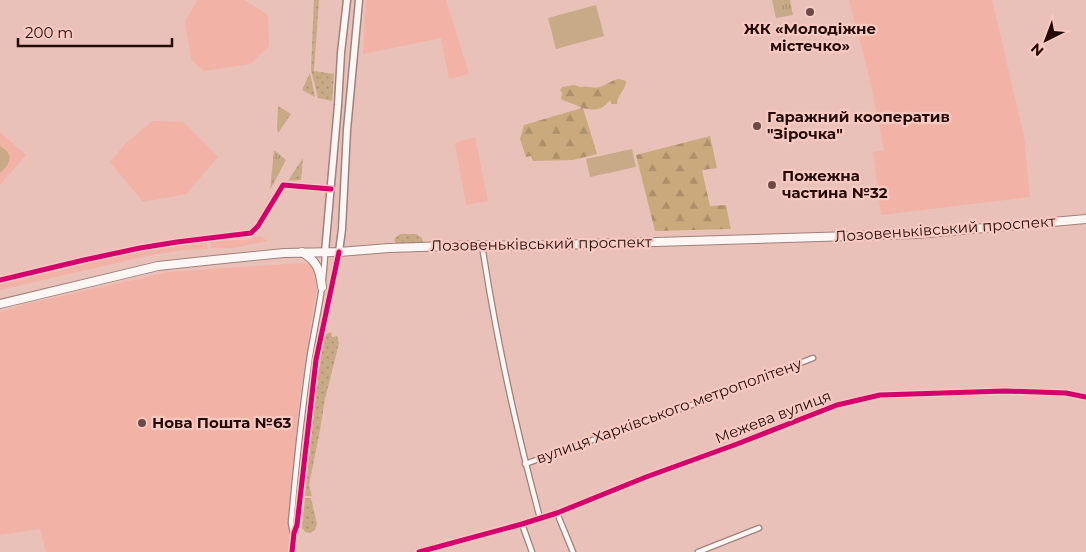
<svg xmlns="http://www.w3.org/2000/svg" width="1086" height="552" viewBox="0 0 1086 552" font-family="Montserrat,sans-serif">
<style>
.built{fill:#f2b2a6}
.grass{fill:url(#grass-dots)}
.forest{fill:url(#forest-firs)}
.park{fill:url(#park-tufts)}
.garden{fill:#c9aa86}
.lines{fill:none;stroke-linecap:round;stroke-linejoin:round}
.street-casing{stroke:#a0817c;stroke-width:7}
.secondary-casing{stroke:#a0817c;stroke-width:9}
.highway-casing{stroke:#a0817c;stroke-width:10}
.street{stroke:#fcf6f4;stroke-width:4.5}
.secondary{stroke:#fcf6f4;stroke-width:6}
.highway{stroke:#fcf6f4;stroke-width:8}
.cycleway-casing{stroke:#f7c9c0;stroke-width:8}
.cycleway{stroke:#d6006c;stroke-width:5}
.poi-dot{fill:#6a4b46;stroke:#f7c9c0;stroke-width:2}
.labels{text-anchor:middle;stroke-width:4.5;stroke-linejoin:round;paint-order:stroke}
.poi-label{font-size:15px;font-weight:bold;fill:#250b08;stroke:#f7c9c0;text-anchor:start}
.street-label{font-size:15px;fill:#250b08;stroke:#f7c9c0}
</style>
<defs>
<pattern id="grass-dots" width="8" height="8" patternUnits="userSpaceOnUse" patternTransform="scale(1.25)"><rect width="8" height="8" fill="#c9aa86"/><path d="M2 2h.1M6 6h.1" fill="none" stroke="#ac9172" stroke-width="1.8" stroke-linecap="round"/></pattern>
<pattern id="forest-firs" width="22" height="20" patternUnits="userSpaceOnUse" patternTransform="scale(1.25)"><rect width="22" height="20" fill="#caa97d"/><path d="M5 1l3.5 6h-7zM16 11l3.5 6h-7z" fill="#ad906b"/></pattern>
<pattern id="park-tufts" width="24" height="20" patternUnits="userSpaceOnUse" patternTransform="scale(1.25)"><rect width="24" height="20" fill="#c9aa86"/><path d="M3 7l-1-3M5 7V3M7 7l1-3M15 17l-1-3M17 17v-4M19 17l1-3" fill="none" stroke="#ac9172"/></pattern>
</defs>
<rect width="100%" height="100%" fill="#eac1b9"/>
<g class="built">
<path d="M198 0H245L268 15 269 46 251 64 204 71 191 59 185 21Z"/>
<path d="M366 0H446L469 74 449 79 441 38 363 54Z"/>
<path d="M849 0H992L1024 136 974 141 1024 136 1030 197 881 215 873 152 884 150 869 76Z"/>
<path d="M153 121 183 122 218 157 186 194 143 202 110 162 126 143Z"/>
<path d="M0 132 26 155 0 185Z"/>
<path d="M475 137 488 201 466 205 455 143Z"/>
<path d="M261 236 267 241 233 248H211L210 241 246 240Z"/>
<path d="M207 243V249L182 250 147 256 0 290V284L10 281 132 253 183 245Z"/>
<path d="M302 263 309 264 314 268 318 281 310 328 298 410 288 552H46L40 529 0 535V312L30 303 169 272Z"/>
</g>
<g class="grass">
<path d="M314 0H319L314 71 334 74 332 101 318 98 311 70Z"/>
<path d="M310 73 315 97 302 90Z"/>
<path d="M303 158 301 180 288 181Z"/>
<path d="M400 234H416L422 238 423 242 420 243H396L394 240 395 238Z"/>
<path d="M317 331H319L311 381 306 421H304Z"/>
<path d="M331 332 332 337 337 336 339 343 325 399 320 430 309 485 312 496H305L317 383 324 338 326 334Z"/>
<path d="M305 498H311L317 524 315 530 310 533 305 532 302 528Z"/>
</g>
<g class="forest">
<path d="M619 79 626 81C626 90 617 95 617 104H612L610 100C603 110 595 111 583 108L597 154 573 160 533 161 531 156 526 157 520 139 524 125 582 108C576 104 568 103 561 99L562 93 560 90 562 87 574 85 580 87C586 85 593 89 600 87 607 85 611 80 619 79Z"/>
<path d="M710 136 717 168 702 170 710 206 726 205 731 229 655 231 636 155Z"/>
</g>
<g class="park">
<path d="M772 0H790L793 15 776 18Z"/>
<path d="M278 106 291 114 278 133 277 129Z"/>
<path d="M274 150 286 160 270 190Z"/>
</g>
<g class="garden">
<path d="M596 5 604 36 556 49 548 18Z"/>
<path d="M0 146 7 151 10 157 7 166 0 173Z"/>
<path d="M632 149 636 167 590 177 586 159Z"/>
</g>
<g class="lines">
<defs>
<g id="street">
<path d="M482 245C496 337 516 429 540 518"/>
<path d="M0 280 84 260 140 248 177 242 251 233 258 226 283 185 331 189"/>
<path d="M525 464 717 396 813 358"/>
<path d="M557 513 573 552"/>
<path d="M522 524 532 552"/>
<path d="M293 533 291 523C296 467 302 410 310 355 316 320 324 287 325 252"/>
<path d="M292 552 294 533 297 525 316 360 339 252"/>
<path d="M419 552 522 524 557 513 646 477 737 444 837 405 880 395 1005 391 1066 393 1086 397"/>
<path d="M698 552 759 528"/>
</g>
<g id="secondary">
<path d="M325 252 338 105 341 53 347 0"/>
<path d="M339 252 342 229 347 130 359 0"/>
</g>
<g id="highway">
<path d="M302 252C317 261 320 270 322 287"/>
<path d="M0 304 158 266 214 260 284 253 339 252 389 248 482 245 523 246 917 234 1086 219"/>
</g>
</defs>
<use href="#street" class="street-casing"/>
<use href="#secondary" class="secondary-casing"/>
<use href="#highway" class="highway-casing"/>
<use href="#street" class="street"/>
<use href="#secondary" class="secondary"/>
<use href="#highway" class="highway"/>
<defs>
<g id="cycleway">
<path d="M0 280 84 260 140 248 177 242 251 233 258 226 283 185 331 189"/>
<path d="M292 552 294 533 297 525 316 360 339 252"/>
<path d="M419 552 522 524 557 513 646 477 737 444 837 405 880 395 1005 391 1066 393 1086 397"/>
</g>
</defs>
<use href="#cycleway" class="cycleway-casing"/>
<use href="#cycleway" class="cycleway"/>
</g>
<g class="poi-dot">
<circle cx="810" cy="12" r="5"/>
<circle cx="757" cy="126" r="5"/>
<circle cx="772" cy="185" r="5"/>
<circle cx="142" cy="423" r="5"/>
</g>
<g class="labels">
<g class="poi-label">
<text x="810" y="34" text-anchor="middle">ЖК «Молодіжне<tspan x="810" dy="17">містечко»</tspan></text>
<text x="767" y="122">Гаражний кооператив<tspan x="767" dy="17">"Зірочка"</tspan></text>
<text x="782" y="181">Пожежна<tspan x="782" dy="17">частина №32</tspan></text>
<text x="152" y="428">Нова Пошта №63</text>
</g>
<g class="street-label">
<text transform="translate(945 229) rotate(-4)" y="5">Лозовеньківський проспект</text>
<text transform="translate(541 244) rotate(-1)" y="5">Лозовеньківський проспект</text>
<text transform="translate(669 411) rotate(-20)" y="5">вулиця Харківського метрополітену</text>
<text transform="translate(773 417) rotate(-21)" y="5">Межева вулиця</text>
</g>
</g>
<g transform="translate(1046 40) rotate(222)" stroke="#f7c9c0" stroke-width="4" paint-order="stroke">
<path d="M0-4L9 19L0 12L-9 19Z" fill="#250b08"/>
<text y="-8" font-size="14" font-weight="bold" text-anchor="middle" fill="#250b08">N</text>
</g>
<path d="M18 38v8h154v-8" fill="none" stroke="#250b08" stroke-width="2.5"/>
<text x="25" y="38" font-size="15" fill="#250b08" stroke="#f7c9c0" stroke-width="4" paint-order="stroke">200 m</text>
</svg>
